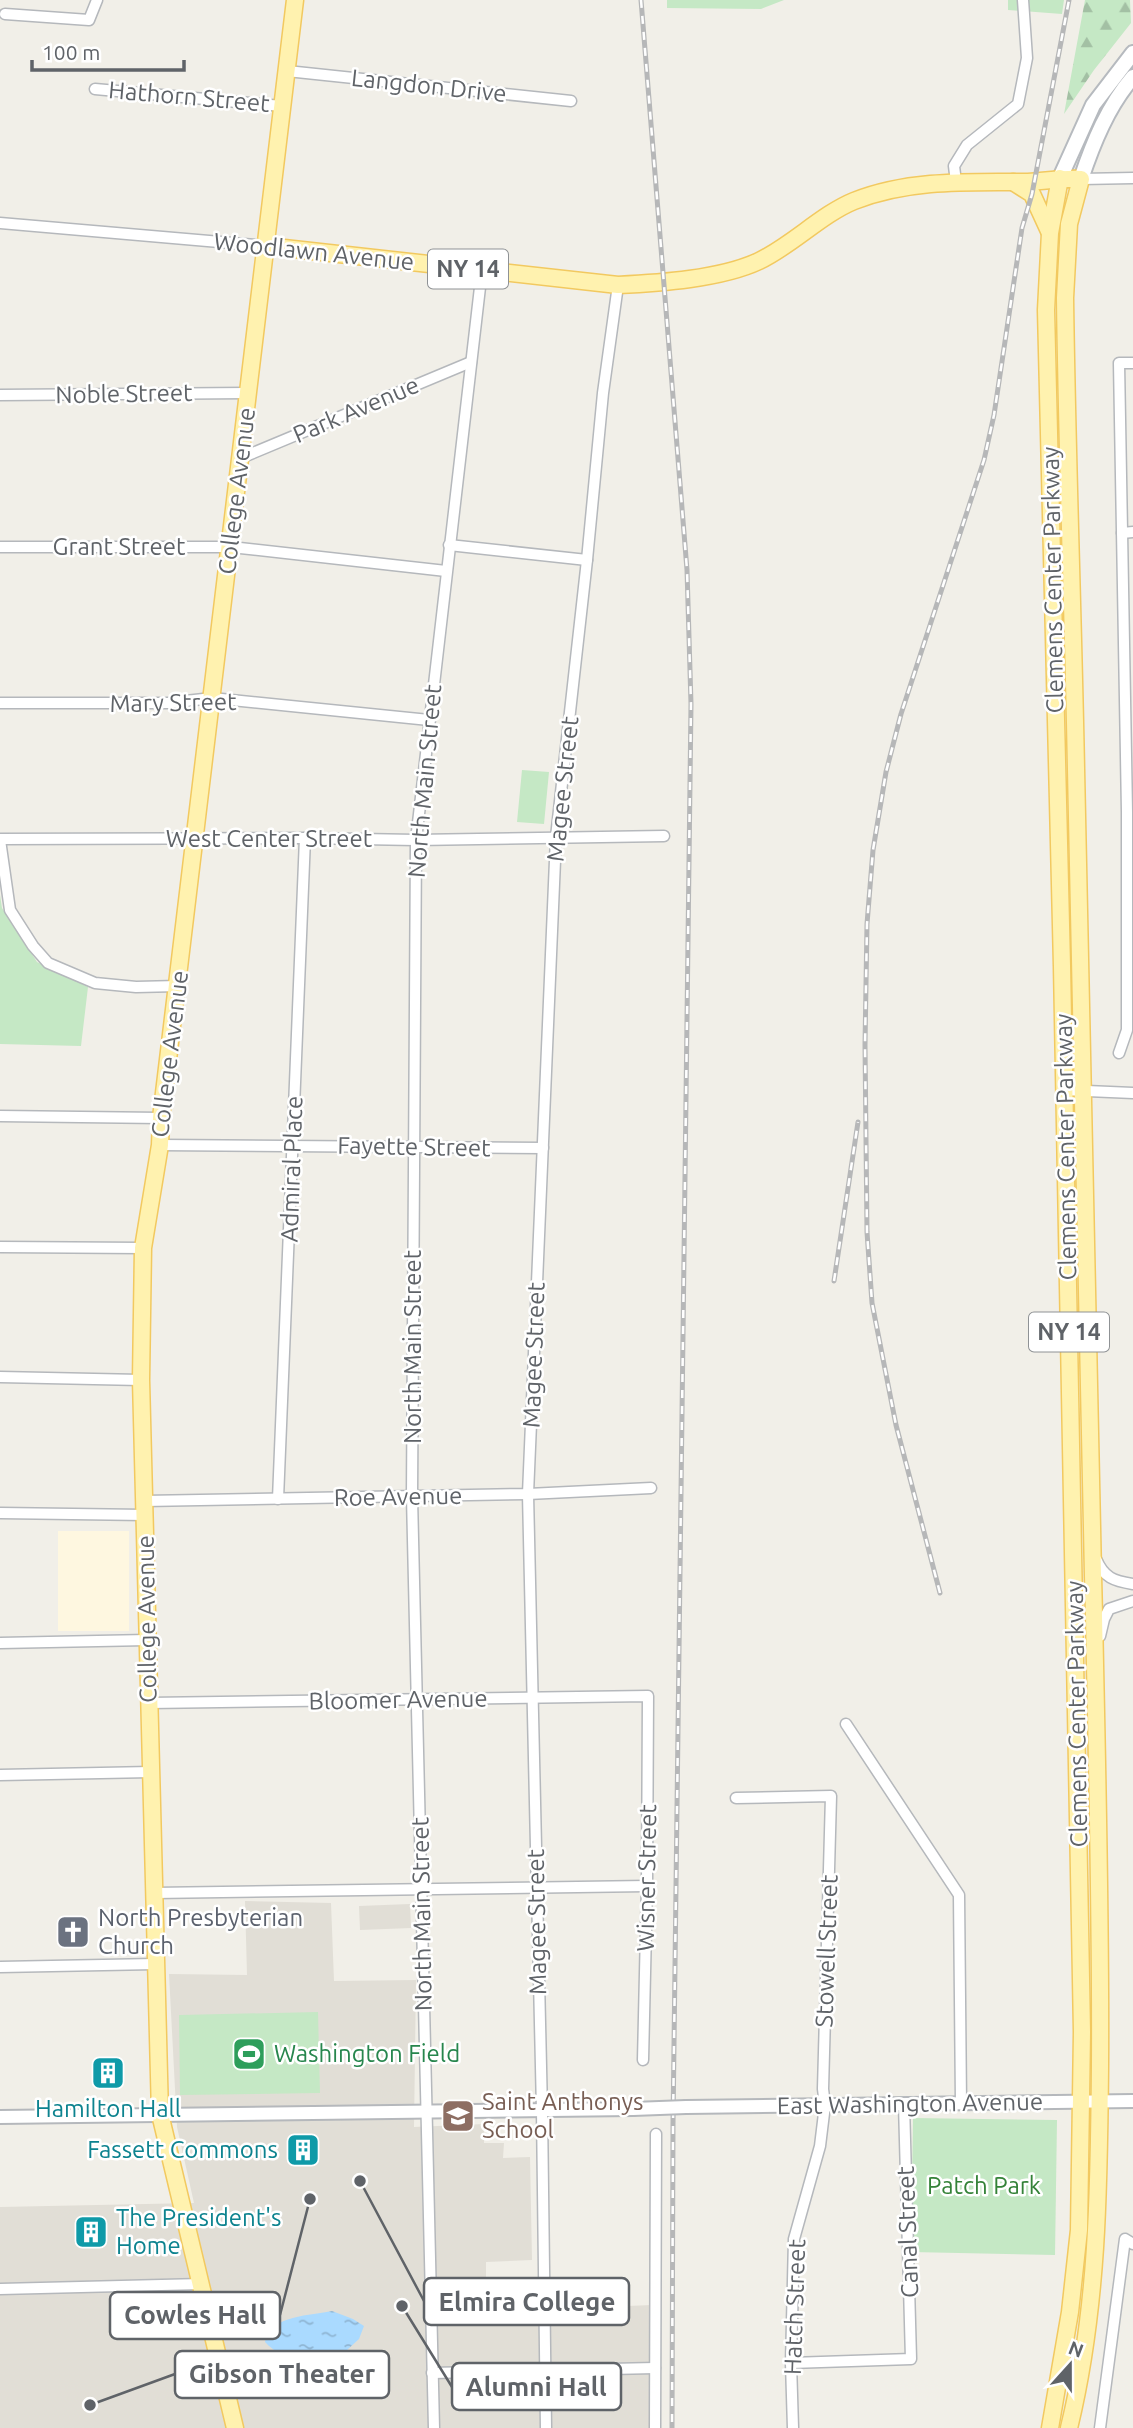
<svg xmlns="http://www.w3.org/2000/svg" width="1133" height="2428" viewBox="0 0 1133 2428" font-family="Ubuntu,sans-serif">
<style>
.commercial{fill:#fef7e0}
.education{fill:#e1ded6}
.green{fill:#c5e8c5}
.forest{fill:url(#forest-firs)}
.water{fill:url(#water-ripples)}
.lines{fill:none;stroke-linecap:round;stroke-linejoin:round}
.minor-casing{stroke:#b5b8bc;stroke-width:13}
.tertiary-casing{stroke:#b5b8bc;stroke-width:16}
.secondary-casing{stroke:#b6babf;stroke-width:18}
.primary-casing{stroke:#f2c960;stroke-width:19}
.minor{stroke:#fff;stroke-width:10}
.tertiary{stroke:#fff;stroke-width:12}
.secondary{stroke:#fff;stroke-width:14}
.primary{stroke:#fff2af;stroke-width:16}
.rail-casing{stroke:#b6b7b8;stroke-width:5}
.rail{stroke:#fff;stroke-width:2.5;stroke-dasharray:8;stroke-linecap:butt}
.tertiary-bridge-casing{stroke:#b5b8bc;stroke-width:16;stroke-linecap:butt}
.tertiary-bridge{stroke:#fff;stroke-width:12}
.labels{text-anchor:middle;stroke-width:5;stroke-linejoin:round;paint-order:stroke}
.shield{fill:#fff;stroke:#8f9295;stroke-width:2}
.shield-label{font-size:23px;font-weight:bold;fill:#5f6368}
.street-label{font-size:24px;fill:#5f6368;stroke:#fff}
.worship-label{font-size:24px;fill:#5b616d;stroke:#fff;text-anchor:start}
.leisure-label{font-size:24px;fill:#27864d;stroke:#fff;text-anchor:start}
.education-label{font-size:24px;fill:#785e54;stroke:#fff;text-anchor:start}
.culture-label{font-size:24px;fill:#0d838f;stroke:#fff}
.park-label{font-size:24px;fill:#348238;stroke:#fff}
.leader{fill:none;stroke:#5f6368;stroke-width:2.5}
.callout-dot{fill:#5f6368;stroke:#fff;stroke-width:2.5}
.callout{fill:#fff;stroke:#5f6368;stroke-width:2.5}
.callout-label{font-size:26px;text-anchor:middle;font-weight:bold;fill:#5f6368}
</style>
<defs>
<pattern id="forest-firs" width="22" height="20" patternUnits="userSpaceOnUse" patternTransform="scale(1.75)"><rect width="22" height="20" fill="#c5e8c5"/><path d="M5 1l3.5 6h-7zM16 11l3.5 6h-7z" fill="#a3c0a4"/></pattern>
<pattern id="water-ripples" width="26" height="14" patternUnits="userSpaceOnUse" patternTransform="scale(1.75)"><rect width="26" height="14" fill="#aadaff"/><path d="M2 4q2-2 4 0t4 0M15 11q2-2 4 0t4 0" fill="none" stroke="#8eb4d2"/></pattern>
</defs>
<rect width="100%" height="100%" fill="#f1efe8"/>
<rect class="commercial" x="58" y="1531" width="71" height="100"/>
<g class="education">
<path d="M245 1901 331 1903 334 1981 416 1980 414 2127 484 2124V2143H504L503 2158 530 2157 532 2260 486 2262V2287L532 2285V2303L602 2301 603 2307 652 2305V2428H0V2207L194 2203 177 2127 169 1974 247 1975Z"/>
<path d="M410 1904 411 1928 360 1930 359 1906Z"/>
</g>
<g class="green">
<path d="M667 0H784L761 9 667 8Z"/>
<path d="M1008 0H1064L1062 14 1008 10Z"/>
<path d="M522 770 549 772 544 824 517 822Z"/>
<path d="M0 895 2 908 37 962 88 987 81 1046 0 1044Z"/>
<path d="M318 2012 320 2093 180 2095 179 2015Z"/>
<path d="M913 2118 1057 2120 1055 2255 911 2252Z"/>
</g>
<path class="forest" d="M1085 0H1130L1131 23 1094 70 1064 114Z"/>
<path class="water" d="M332 2311 353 2319 364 2326 359 2339 334 2362C309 2362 283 2362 265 2342 270 2314 312 2316 332 2311Z"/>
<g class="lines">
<defs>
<g id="minor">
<path d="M5 14 89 20 97 0"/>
<path d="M287 71 571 101"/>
<path d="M95 89 282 106"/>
<path d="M1081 179 1133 178"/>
<path d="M956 182 954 166 967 145 1018 104 1027 58 1023 0"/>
<path d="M0 223 266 246"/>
<path d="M0 395 248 393"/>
<path d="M241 458 471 362"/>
<path d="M1122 533 1133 532"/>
<path d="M449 545 587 560"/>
<path d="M0 547H231L446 571"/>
<path d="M0 703H168L212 698 429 720"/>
<path d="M0 839 305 838 416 840 664 836"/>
<path d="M0 840 10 910 33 946 48 963 95 983 136 987 178 986"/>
<path d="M1119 1053 1127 1030V812L1119 363H1133"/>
<path d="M1064 1090 1133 1093"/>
<path d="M0 1116 161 1118"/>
<path d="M160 1145 543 1148"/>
<path d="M0 1247 143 1248"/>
<path d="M0 1377 141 1380"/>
<path d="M278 1499 305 838"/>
<path d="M144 1501 528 1494 651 1488"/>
<path d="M0 1513 145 1515"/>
<path d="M1096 1559C1104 1578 1114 1581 1133 1584"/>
<path d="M1100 1636 1104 1619 1109 1609 1133 1601"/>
<path d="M0 1643 147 1640"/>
<path d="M149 1703 648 1696 647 1886 643 2060"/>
<path d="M846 1724 959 1895 961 2104"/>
<path d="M0 1775 151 1772"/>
<path d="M736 1798 831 1796 823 2089 825 2105 820 2146 794 2239 791 2363 793 2428"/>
<path d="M154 1893 647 1886"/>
<path d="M0 1967 155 1964"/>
<path d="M0 2289 202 2284"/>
<path d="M791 2363 911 2359 904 2104"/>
<path d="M432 2373 655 2368"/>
<path d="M434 2428 412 1497 416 840 482 270"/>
<path d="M546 2428 542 2111 528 1494 556 837 587 560 603 393 618 285"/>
<path d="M655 2428 656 2134"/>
<path d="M1100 2428 1125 2239 1133 2244"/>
</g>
<g id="tertiary">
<path d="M686 2107 1133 2101"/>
<path d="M0 2117 633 2109"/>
</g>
<g id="secondary">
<path d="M1060 178 1093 105 1133 53"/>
<path d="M1081 179C1093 143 1108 106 1133 77"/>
</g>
<g id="primary">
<path d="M1013 182 1032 194 1049 231"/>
<path d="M266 246 618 285C659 283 721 279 759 261 791 246 822 214 854 201 909 179 970 182 1028 182 1046 181 1063 178 1081 179L1069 224 1065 298C1067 455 1073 612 1076 769 1082 1052 1087 1334 1094 1616 1097 1766 1101 1916 1100 2066 1099 2187 1098 2309 1069 2428"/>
<path d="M235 2428 160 2114 141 1380 143 1248 160 1145 161 1118 295 0"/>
<path d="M1050 2428 1070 2312 1079 2230 1082 2032 1062 966 1046 310 1050 233 1060 178"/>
</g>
</defs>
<use href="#minor" class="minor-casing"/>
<use href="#tertiary" class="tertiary-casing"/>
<use href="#secondary" class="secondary-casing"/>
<use href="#primary" class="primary-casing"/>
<use href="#minor" class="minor"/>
<use href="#tertiary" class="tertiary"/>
<use href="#secondary" class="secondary"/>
<use href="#primary" class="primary"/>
<defs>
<g id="rail">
<path d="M641 0 687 570 691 704 673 2124 672 2428"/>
<path d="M834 1281 858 1122"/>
<path d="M940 1593 896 1425 872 1303 867 1232 865 1045 867 924 873 850 886 772 901 714 984 460 994 415 1022 228 1032 194 1069 0"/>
</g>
</defs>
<use href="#rail" class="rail-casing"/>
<use href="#rail" class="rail"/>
<defs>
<path id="tertiary-bridge" d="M633 2109 686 2107"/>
</defs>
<use href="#tertiary-bridge" class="tertiary-bridge-casing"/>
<use href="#tertiary-bridge" class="tertiary-bridge"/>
</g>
<defs>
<symbol id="church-square" viewBox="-11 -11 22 22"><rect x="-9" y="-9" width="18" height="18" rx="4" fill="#6b7280" stroke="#fff"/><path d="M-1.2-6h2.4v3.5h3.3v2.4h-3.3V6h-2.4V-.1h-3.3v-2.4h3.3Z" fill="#fff"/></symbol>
<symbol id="stadium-square" viewBox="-11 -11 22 22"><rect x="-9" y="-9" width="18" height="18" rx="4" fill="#2e9e5b" stroke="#fff"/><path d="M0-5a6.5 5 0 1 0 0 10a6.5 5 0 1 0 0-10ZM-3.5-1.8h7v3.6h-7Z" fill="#fff"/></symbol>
<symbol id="building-square" viewBox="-11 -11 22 22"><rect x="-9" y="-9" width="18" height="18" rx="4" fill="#0f9aa8" stroke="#fff"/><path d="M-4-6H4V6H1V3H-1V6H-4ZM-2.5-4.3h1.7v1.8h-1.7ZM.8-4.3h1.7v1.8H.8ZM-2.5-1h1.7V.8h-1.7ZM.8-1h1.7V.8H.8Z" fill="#fff"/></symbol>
<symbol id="school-square" viewBox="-11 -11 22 22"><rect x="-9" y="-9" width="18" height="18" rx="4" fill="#8d6e63" stroke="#fff"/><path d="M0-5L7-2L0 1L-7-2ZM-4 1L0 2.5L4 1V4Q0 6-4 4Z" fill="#fff"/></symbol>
</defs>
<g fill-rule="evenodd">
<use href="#church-square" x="54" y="1913" width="38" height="38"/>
<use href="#stadium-square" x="230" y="2035" width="38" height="38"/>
<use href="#building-square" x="89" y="2054" width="38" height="38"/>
<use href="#school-square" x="439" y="2097" width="38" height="38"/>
<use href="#building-square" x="284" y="2131" width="38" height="38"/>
<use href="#building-square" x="72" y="2213" width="38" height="38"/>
</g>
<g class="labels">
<g class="shield">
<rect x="428" y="249.5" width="80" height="39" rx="5"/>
<rect x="1029" y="1312.5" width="80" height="39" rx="5"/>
</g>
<g class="shield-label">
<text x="468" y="277">NY 14</text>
<text x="1069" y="1340">NY 14</text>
</g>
<g class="street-label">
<text transform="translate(429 86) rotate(6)" y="8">Langdon Drive</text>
<text transform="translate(189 97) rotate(5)" y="8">Hathorn Street</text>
<text transform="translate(314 252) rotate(6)" y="8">Woodlawn Avenue</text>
<text transform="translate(124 394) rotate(-1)" y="8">Noble Street</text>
<text transform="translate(356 410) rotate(-23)" y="8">Park Avenue</text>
<text transform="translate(237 491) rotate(-83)" y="8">College Avenue</text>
<text x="119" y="555">Grant Street</text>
<text transform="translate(1053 580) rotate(-91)" y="8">Clemens Center Parkway</text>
<text transform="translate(173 703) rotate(-1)" y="8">Mary Street</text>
<text transform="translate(425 781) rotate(-85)" y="8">North Main Street</text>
<text transform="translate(563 789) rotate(-84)" y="8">Magee Street</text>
<text x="269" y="847">West Center Street</text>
<text transform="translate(170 1054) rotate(-83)" y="8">College Avenue</text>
<text transform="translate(414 1147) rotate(1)" y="8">Fayette Street</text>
<text transform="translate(1066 1147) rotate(-91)" y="8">Clemens Center Parkway</text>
<text transform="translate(292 1169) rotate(-88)" y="8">Admiral Place</text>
<text transform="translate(413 1347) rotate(-90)" y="8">North Main Street</text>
<text transform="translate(534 1355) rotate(-88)" y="8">Magee Street</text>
<text transform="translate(398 1497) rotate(-1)" y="8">Roe Avenue</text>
<text transform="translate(147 1619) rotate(-91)" y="8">College Avenue</text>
<text transform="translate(398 1700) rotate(-1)" y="8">Bloomer Avenue</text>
<text transform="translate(1077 1714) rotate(-91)" y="8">Clemens Center Parkway</text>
<text transform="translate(647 1878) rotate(-89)" y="8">Wisner Street</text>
<text transform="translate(422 1914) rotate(-91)" y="8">North Main Street</text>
<text transform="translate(537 1922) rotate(-91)" y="8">Magee Street</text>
<text transform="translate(827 1951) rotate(-88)" y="8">Stowell Street</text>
<text transform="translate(910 2104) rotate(-1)" y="8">East Washington Avenue</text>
<text transform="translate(908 2232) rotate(-92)" y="8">Canal Street</text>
<text transform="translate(795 2307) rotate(-88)" y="8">Hatch Street</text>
</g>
<g class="worship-label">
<text x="98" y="1926">North Presbyterian<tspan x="98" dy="28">Church</tspan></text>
</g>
<g class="leisure-label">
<text x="274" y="2062">Washington Field</text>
</g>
<g class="education-label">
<text x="482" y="2110">Saint Anthonys<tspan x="482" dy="28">School</tspan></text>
</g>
<g class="culture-label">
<text x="108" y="2117">Hamilton Hall</text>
<text x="278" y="2158" text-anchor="end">Fassett Commons</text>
<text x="116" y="2226" text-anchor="start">The President's<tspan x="116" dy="28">Home</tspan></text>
</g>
<g class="park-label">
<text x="984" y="2194">Patch Park</text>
</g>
</g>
<path class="leader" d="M360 2181L424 2301M310 2199L280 2315M90 2405L175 2374M402 2306L452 2387"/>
<g class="callout-dot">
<circle cx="360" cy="2181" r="7"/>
<circle cx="310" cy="2199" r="7"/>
<circle cx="90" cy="2405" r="7"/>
<circle cx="402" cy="2306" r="7"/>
</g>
<g class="callout">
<rect x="424" y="2278" width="205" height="47" rx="7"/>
<rect x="110" y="2292" width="170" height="47" rx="7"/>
<rect x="175" y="2351" width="214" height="47" rx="7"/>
<rect x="452" y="2363" width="169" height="47" rx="7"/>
</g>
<g class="callout-label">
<text x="527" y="2311">Elmira College</text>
<text x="195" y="2324">Cowles Hall</text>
<text x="282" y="2383">Gibson Theater</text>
<text x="536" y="2396">Alumni Hall</text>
</g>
<g transform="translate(1070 2365) rotate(21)" stroke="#ffffff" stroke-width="5" paint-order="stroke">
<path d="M0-5L12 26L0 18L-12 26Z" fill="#5f6368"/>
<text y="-10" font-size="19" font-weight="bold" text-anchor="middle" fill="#5f6368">N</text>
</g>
<path d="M32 60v10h152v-10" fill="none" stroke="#5f6368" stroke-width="3.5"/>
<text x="42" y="60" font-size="21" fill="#5f6368" stroke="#ffffff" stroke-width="5" paint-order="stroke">100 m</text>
</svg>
